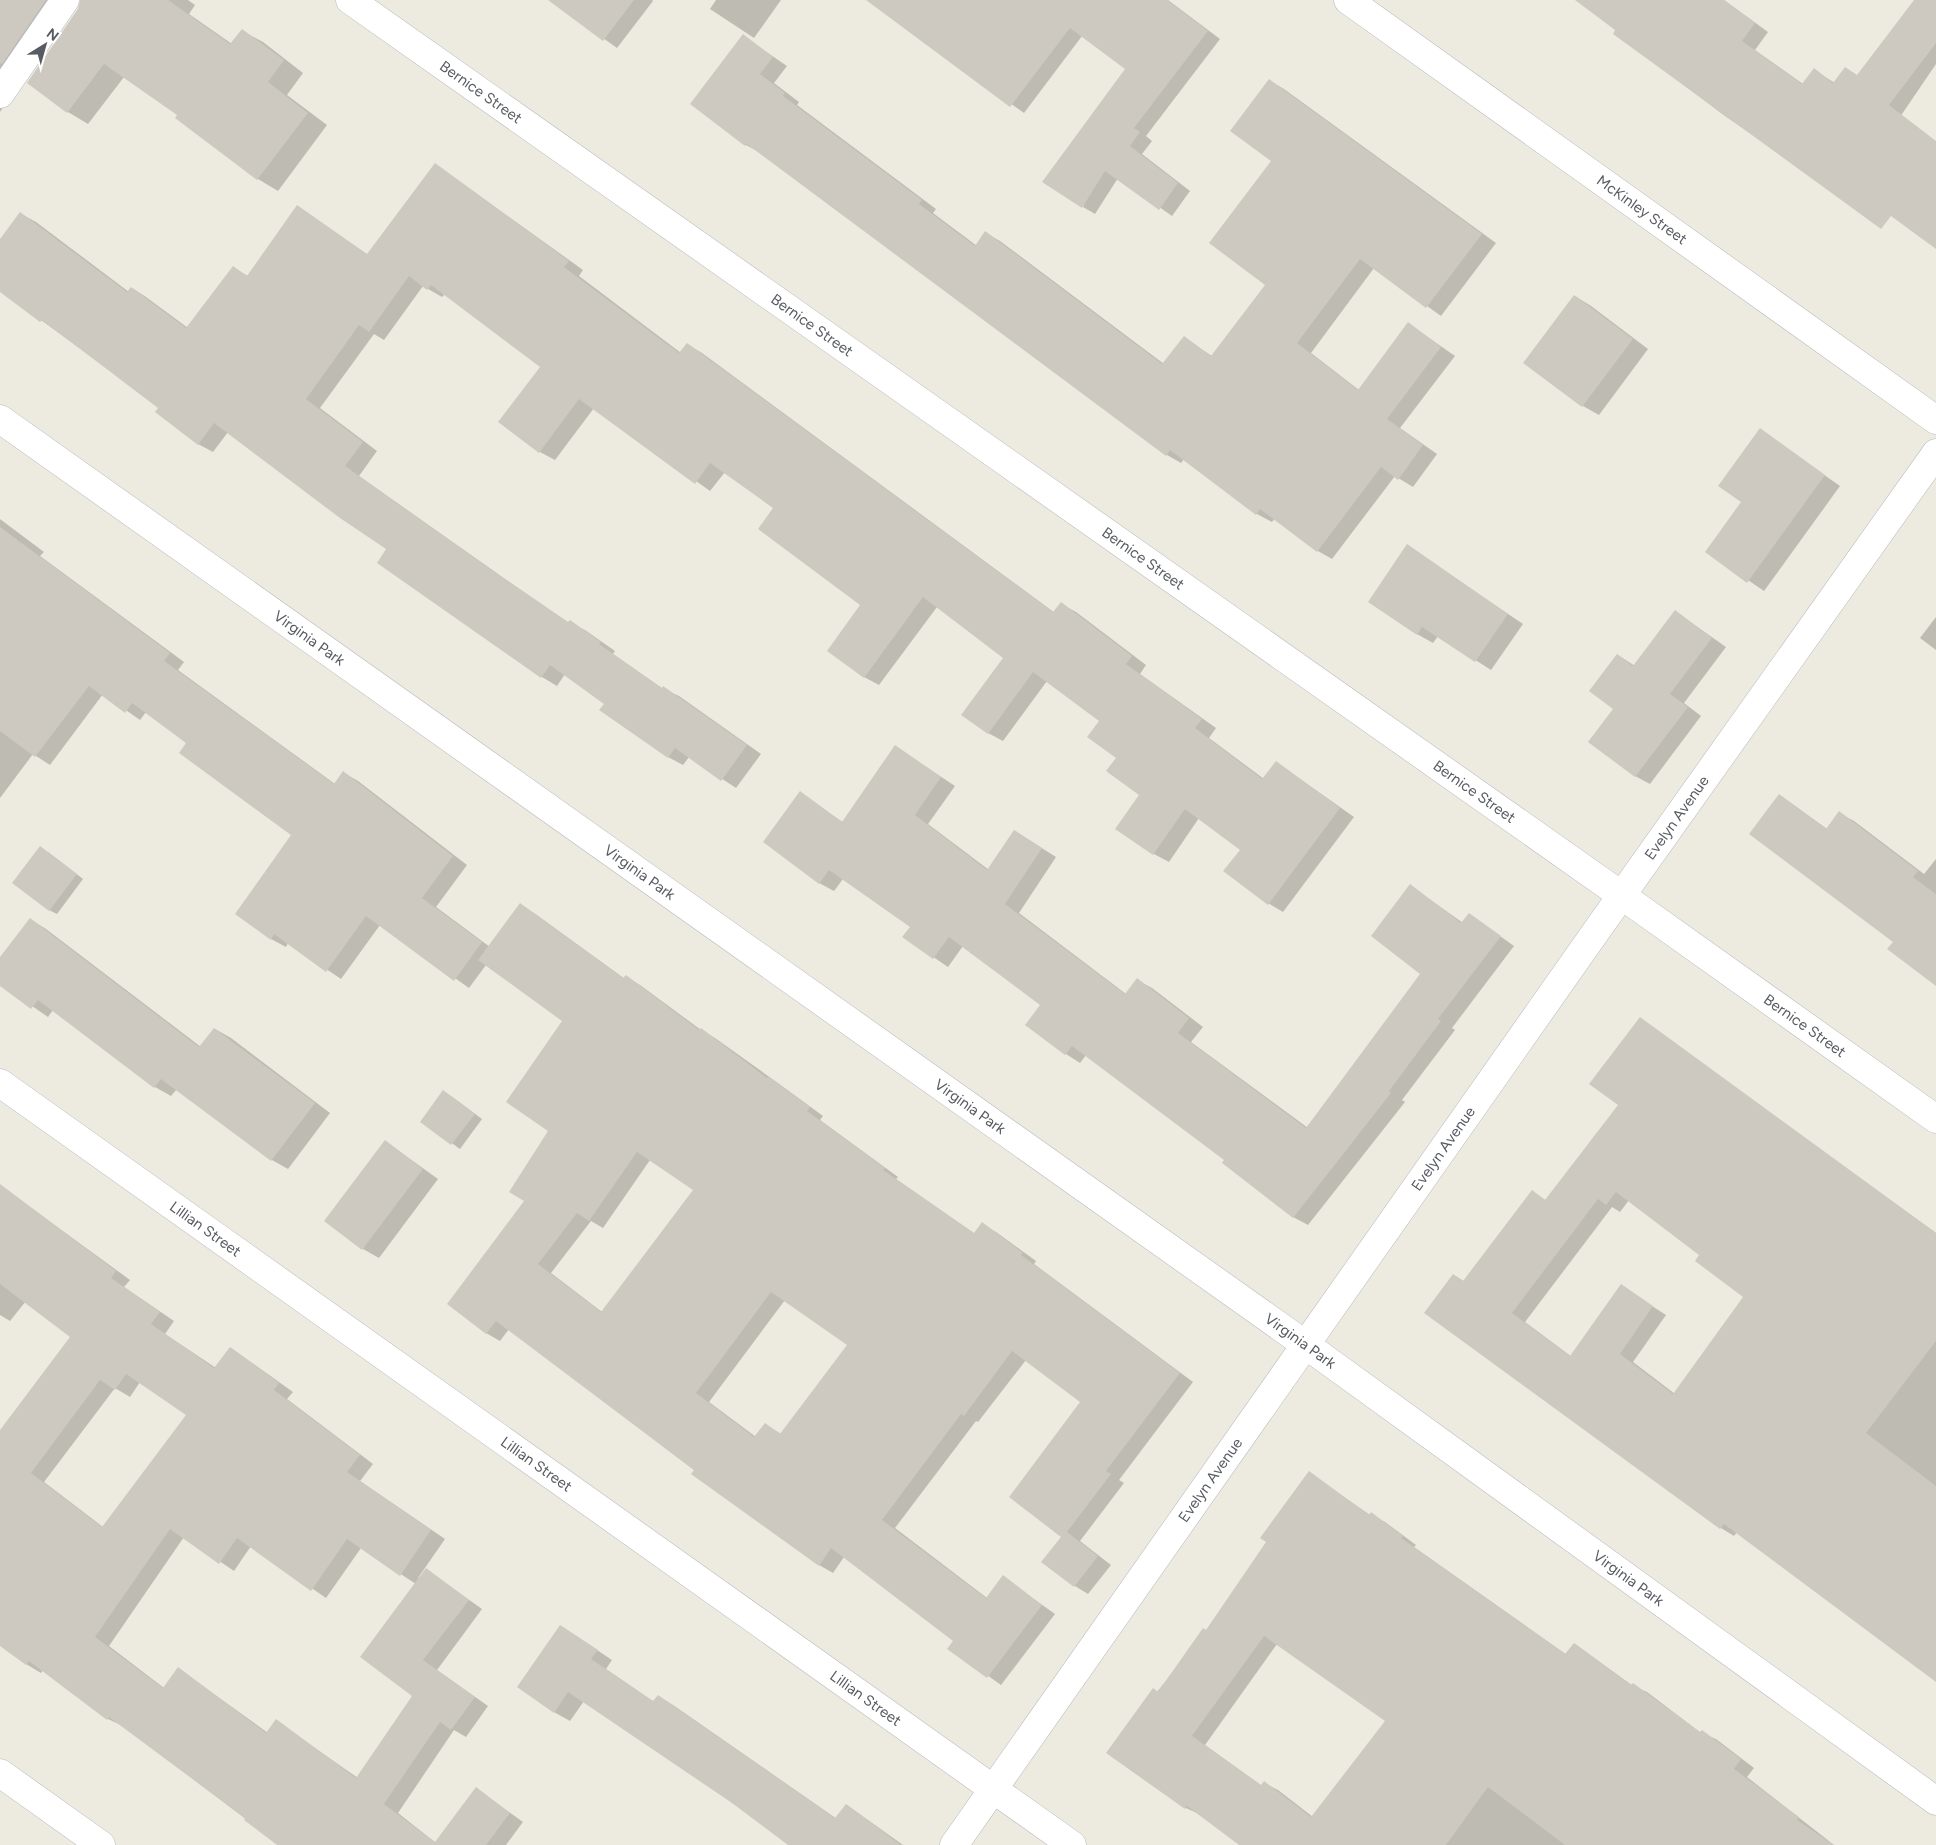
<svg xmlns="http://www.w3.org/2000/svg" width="1936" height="1845" viewBox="0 0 1936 1845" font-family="Figtree,sans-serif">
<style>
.shadow{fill:#0003;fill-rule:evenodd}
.building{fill:#cdc9c0;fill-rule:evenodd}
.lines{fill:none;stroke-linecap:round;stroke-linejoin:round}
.minor-casing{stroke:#b7bac0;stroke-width:29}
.minor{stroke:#fff;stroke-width:28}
.labels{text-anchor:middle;stroke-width:4;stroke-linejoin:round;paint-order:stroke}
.street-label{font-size:15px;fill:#585c62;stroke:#fff}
</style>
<rect width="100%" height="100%" fill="#edeadf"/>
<g class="shadow">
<path d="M0 0H75L0 112Z"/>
<path d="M82 0H188L195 5 189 14 232 44 242 31 263 42 303 73 287 95 327 125 278 191 258 179 176 118 179 115 124 77 88 124 68 112 28 82 79 9Z"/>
<path d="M550 0H652L653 1 617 48Z"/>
<path d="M716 0H781L754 38 710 9Z"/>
<path d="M868 0H1168L1220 39 1146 136 1152 141 1142 154 1190 191 1172 216 1118 178 1095 214 1083 207 1127 69 1082 36 1024 113Z"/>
<path d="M1577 0H1724L1768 32 1755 50 1803 84 1814 70 1835 83 1858 76 1915 0H1936V64L1845 198 1725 116 1615 33 1617 30Z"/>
<path d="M743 36 787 66 774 83 799 102 797 105 936 209 933 213 977 246 986 233 1000 241 1164 364 1184 338 1212 356 1267 285 1272 161 1270 81 1284 89 1496 243 1441 316 1374 268 1311 353 1359 390 1409 324 1455 356 1400 428 1437 454 1413 487 1395 476 1332 559 1318 551 1275 518 1272 522 1257 514 1184 459 1181 463 1167 455 761 153 746 145Z"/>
<path d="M435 164 583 270 579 276 681 353 687 344 702 353 1055 613 1061 604 1076 612 1146 665 1140 674 1216 728 1209 738 1264 779 1276 762 1354 817 1283 912 1268 903 1242 849 1199 818 1169 862 1154 854 1141 794 1118 758 1101 721 1047 681 1003 741 988 733 1005 658 937 607 879 685 864 677 862 605 775 508 725 472 710 491 594 408 555 460 540 452 542 367 445 294 442 297 423 286 384 340 374 334 320 408 377 451 359 476 508 581 569 623 585 630 615 651 613 654 663 689 679 696 761 754 736 788 689 757 683 765 668 757 605 703 565 674 557 686 542 677 379 562 388 549 228 432 213 452 198 444 160 407 0 290V241L21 214 36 222 129 292 132 288 146 297 188 328 234 268 248 276 297 207 368 255Z"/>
<path d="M1575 296 1591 306 1648 349 1599 415 1583 406Z"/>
<path d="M1760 430 1840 486 1764 591 1707 552 1742 502Z"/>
<path d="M0 519 44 552 40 556 184 662 178 670 335 784 344 773 358 781 467 865 436 907 490 947 520 905 534 913 625 979 626 977 640 985 701 1030 715 1038 782 1086 823 1116 820 1120 898 1177 896 1179 975 1234 982 1224 996 1232 1036 1261 1034 1264 1193 1382 1119 1480 1124 1483 1080 1541 1111 1565 1088 1594 1075 1586 1062 1536 1082 1402 1026 1360 978 1422 976 1421 895 1528 987 1598 1003 1577 1055 1614 1001 1685 949 1648 955 1640 844 1557 833 1573 819 1565 509 1329 500 1341 486 1333 526 1201 550 1130 564 1021 486 965 469 988 380 925 341 979 288 943 286 947 271 939 293 835 188 742 146 712 140 720 103 694 50 765 33 754 0 798ZM650 1160 694 1190 602 1312 551 1273 591 1221 603 1228ZM785 1300 849 1344 781 1434 765 1424 756 1437 709 1402Z"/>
<path d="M1407 546 1523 624 1491 670 1438 636 1433 643 1417 634Z"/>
<path d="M1676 612 1726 647 1684 703 1701 716 1650 784 1635 776 1615 709 1618 655 1635 666Z"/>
<path d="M1936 617V650L1920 638Z"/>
<path d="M896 747 955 786 928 824 989 870 1015 831 1056 857 1019 913 1126 994 1137 980 1152 988 1203 1027 1191 1042 1308 1128 1422 973 1411 886 1463 923 1469 914 1514 946 1452 1028 1455 1030 1402 1100 1405 1102 1308 1225 1293 1217 1226 1160 1086 1055 1080 1063 1066 1054 1042 1005 963 946 948 967 904 937 911 926 843 879 834 891 819 883 800 793 844 823Z"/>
<path d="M1780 795 1827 829 1839 813 1854 821 1924 874 1936 859V984L1894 942Z"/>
<path d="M48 852 83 879 57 914 49 910Z"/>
<path d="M30 919 46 929 201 1047 215 1029 231 1038 330 1113 288 1169 272 1160 177 1089 171 1096 155 1087 53 1010 48 1017 0 984V959Z"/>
<path d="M1640 1019 1936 1233V1681L1737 1532 1734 1536 1721 1528 1425 1313 1454 1275 1465 1282 1532 1192 1547 1201 1619 1105ZM1629 1200 1701 1255 1745 1296 1675 1394 1633 1362 1666 1315 1621 1286 1572 1357 1525 1322 1612 1207 1620 1212Z"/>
<path d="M451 1096 482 1119 460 1149 421 1121Z"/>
<path d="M385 1141 438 1179 379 1258 363 1249Z"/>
<path d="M12 1194 130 1280 124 1287 174 1321 165 1334 216 1368 231 1348 293 1392 287 1399 373 1464 360 1481 445 1539 418 1578 420 1579 427 1570 482 1609 437 1670 488 1706 466 1737 454 1730 398 1813 436 1843 477 1789 523 1822 506 1845H280L123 1726 108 1719 43 1670 41 1673 26 1664 0 1645V1432L72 1336 26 1301 10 1321 0 1315V1203ZM140 1382 188 1414 103 1527 44 1482 115 1388 130 1397ZM184 1537 234 1571 251 1546 326 1598 361 1548 416 1584 413 1696 358 1778 276 1721 268 1733 179 1669 164 1688 109 1646Z"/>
<path d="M1309 1473 1370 1515 1385 1522 1416 1545 1414 1547 1567 1655 1575 1644 1633 1686 1647 1692 1701 1733 1716 1739 1754 1768 1747 1777 1834 1845H1241L1201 1815 1186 1808 1108 1753 1206 1631 1268 1542ZM1277 1644 1387 1721 1313 1817 1278 1790 1264 1783 1262 1786 1205 1745Z"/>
<path d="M561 1626 612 1660 606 1669 654 1702 658 1696 673 1705 837 1819 847 1805 903 1845H791L733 1802 584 1701 570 1721 554 1712 519 1687Z"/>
</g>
<g class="building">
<path d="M0 0H46L2 64 0 63Z"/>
<path d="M80 0H168L230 44 242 29 284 60 268 82 308 113 257 180 175 118 177 115 104 64 67 113 27 83 78 9Z"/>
<path d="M548 0H634L603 41Z"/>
<path d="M866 0H1167L1208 31 1134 128 1140 132 1130 146 1178 183 1159 210 1105 171 1082 208 1042 182 1125 69 1070 28 1010 107Z"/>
<path d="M1575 0H1724L1755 23 1742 41 1802 84 1814 68 1833 83 1845 67 1857 75 1914 0H1936V43L1889 105 1936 141V249L1891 216 1881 229 1613 34 1615 30Z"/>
<path d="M743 34 773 57 760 74 785 93 783 96 922 200 919 204 975 246 985 231 1162 364 1184 336 1211 356 1265 285 1209 243 1271 161 1230 131 1269 79 1482 234 1426 308 1360 259 1297 343 1358 390 1408 322 1441 347 1387 419 1423 445 1398 480 1381 467 1317 552 1260 509 1256 515 1170 450 1166 456 747 144 745 146 690 104Z"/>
<path d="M435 163 569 261 564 267 679 353 687 343 1053 612 1061 602 1132 656 1126 664 1202 719 1195 728 1262 779 1276 761 1340 808 1268 905 1223 871 1240 850 1185 809 1153 855 1115 829 1139 795 1106 771 1116 758 1087 737 1099 721 1033 672 988 734 961 715 1003 658 923 597 864 678 827 651 860 605 758 529 773 508 710 463 695 484 579 399 539 453 498 422 540 367 431 285 427 290 409 276 369 332 359 325 306 399 363 442 345 466 493 571 568 622 570 620 601 642 599 644 662 688 663 686 747 745 721 781 675 748 668 758 599 710 604 704 550 665 541 678 377 563 386 549 340 518 214 423 198 445 155 412 158 408 42 320 40 322 0 292V239L20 212 127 292 131 287 186 328 233 266 247 276 297 205 367 254Z"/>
<path d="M1574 295 1633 339 1582 407 1523 363Z"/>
<path d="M1760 428 1825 475 1747 583 1705 552 1741 502 1718 486Z"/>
<path d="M0 527 170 653 164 661 334 784 343 771 453 856 422 898 482 942 454 981 366 916 326 972 274 934 271 940 235 914 291 835 179 753 186 743 132 703 125 713 89 686 35 757 0 731Z"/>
<path d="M1407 544 1508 614 1475 662 1422 627 1417 635 1368 602Z"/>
<path d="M1675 610 1712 638 1670 694 1688 707 1635 777 1588 742 1613 709 1589 691 1617 654 1633 666Z"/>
<path d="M895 745 941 777 915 815 987 870 1014 830 1042 848 1005 904 1125 994 1137 978 1189 1018 1178 1033 1306 1128 1420 974 1371 936 1410 884 1461 923 1469 913 1501 936 1438 1019 1441 1021 1389 1091 1391 1093 1293 1218 1222 1163 1224 1160 1072 1046 1065 1055 1025 1025 1040 1005 949 937 933 959 902 937 910 927 829 870 819 884 763 842 800 791 842 822Z"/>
<path d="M1779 794 1826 829 1839 811 1918 871 1913 877 1936 894V986L1887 949 1893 942 1749 834Z"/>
<path d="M40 846 77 874 49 911 12 883Z"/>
<path d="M520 903 623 978 626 975 699 1030 701 1028 767 1078 768 1076 810 1107 807 1111 885 1168 883 1170 974 1233 982 1222 1023 1253 1021 1255 1180 1373 1106 1471 1111 1474 1067 1532 1098 1556 1074 1587 1041 1562 1061 1537 1009 1497 1080 1402 1012 1351 964 1416 961 1414 882 1520 986 1598 1003 1575 1042 1605 987 1678 947 1649 953 1641 831 1548 819 1566 691 1474 694 1470 496 1321 486 1334 447 1304 524 1201 509 1192 548 1131 506 1102 562 1021 478 960ZM637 1152 693 1190 601 1312 538 1264 577 1213 589 1221ZM771 1292 847 1345 780 1434 765 1423 754 1437 696 1393Z"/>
<path d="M30 918 199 1047 214 1028 315 1103 271 1161 161 1079 154 1088 38 1000 31 1009 0 986V957Z"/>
<path d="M1640 1017 1936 1233V1341L1866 1433 1936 1486V1682L1724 1524 1720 1529 1424 1313 1453 1274 1463 1281 1532 1190 1545 1200 1618 1105 1589 1084ZM1616 1192 1699 1255 1695 1261 1743 1297 1673 1394 1620 1354 1653 1306 1621 1284 1570 1356 1512 1313 1598 1199 1606 1205Z"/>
<path d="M443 1090 475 1114 451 1145 420 1122Z"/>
<path d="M385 1140 423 1169 362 1250 324 1221Z"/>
<path d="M0 1184 116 1271 111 1278 160 1312 151 1324 214 1368 230 1347 279 1383 274 1390 360 1455 347 1472 431 1530 400 1576 347 1539 311 1591 237 1538 219 1564 170 1529 95 1637 163 1688 178 1667 266 1733 276 1719 356 1778 412 1696 360 1657 426 1568 469 1600 423 1660 475 1697 451 1730 440 1722 384 1804 435 1842 476 1787 510 1813 486 1845H277L244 1820 245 1818 109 1717 107 1720 29 1661 26 1665 0 1646V1430L70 1337 0 1284ZM126 1374 186 1415 102 1527 31 1473 100 1380 115 1390Z"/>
<path d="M1309 1471 1369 1515 1371 1512 1403 1536 1401 1538 1565 1654 1574 1643 1631 1685 1633 1683 1700 1732 1702 1730 1741 1759 1734 1769 1799 1817 1797 1820 1834 1845H1565L1488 1787 1446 1845H1239L1187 1806 1185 1809 1106 1753 1153 1688 1158 1692 1203 1628 1206 1630 1266 1542 1260 1538ZM1264 1636 1385 1721 1311 1817 1264 1781 1261 1785 1192 1736Z"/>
<path d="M560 1625 598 1650 591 1659 653 1701 658 1695 835 1818 846 1804 901 1845H788L732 1803 568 1692 554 1713 517 1687Z"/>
</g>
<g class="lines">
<defs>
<g id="minor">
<path id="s1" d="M350 0 1621 895 1936 1119"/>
<path id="s2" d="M1348 0 1936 420"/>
<path d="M0 94 65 0"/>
<path id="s3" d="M0 419 1306 1345 1936 1801"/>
<path id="s4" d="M0 1083 1072 1845"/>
<path d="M0 1773 101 1845"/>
<path id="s5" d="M954 1845 1597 930 1936 453"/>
</g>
</defs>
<use href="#minor" class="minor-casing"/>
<use href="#minor" class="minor"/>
</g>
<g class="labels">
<g class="street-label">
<text dy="5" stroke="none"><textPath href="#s1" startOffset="160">Bernice Street</textPath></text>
<text dy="5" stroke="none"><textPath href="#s2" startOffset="361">McKinley Street</textPath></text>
<text dy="5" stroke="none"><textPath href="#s1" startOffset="565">Bernice Street</textPath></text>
<text dy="5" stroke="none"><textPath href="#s1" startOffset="970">Bernice Street</textPath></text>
<text dy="5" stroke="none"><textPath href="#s3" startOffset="379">Virginia Park</textPath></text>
<text dy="5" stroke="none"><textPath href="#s1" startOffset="1375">Bernice Street</textPath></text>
<text dy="5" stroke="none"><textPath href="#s5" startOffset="1256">Evelyn Avenue</textPath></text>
<text dy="5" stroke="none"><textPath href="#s3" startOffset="784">Virginia Park</textPath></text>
<text dy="5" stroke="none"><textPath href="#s1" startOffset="1780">Bernice Street</textPath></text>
<text dy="5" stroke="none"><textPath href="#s3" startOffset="1189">Virginia Park</textPath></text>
<text dy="5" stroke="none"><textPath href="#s5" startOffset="851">Evelyn Avenue</textPath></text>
<text dy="5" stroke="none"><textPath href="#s4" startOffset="252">Lillian Street</textPath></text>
<text dy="5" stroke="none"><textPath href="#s3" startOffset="1594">Virginia Park</textPath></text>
<text dy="5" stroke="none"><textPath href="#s4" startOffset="658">Lillian Street</textPath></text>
<text dy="5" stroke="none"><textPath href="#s5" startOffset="446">Evelyn Avenue</textPath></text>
<text dy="5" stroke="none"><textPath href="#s3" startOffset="1999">Virginia Park</textPath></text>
<text dy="5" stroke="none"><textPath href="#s4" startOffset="1062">Lillian Street</textPath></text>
</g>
</g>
<g transform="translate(45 45) rotate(37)" stroke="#ffffff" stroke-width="4" paint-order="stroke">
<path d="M0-4L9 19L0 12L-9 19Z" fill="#585c62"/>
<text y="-8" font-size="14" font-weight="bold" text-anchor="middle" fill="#585c62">N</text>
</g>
</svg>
